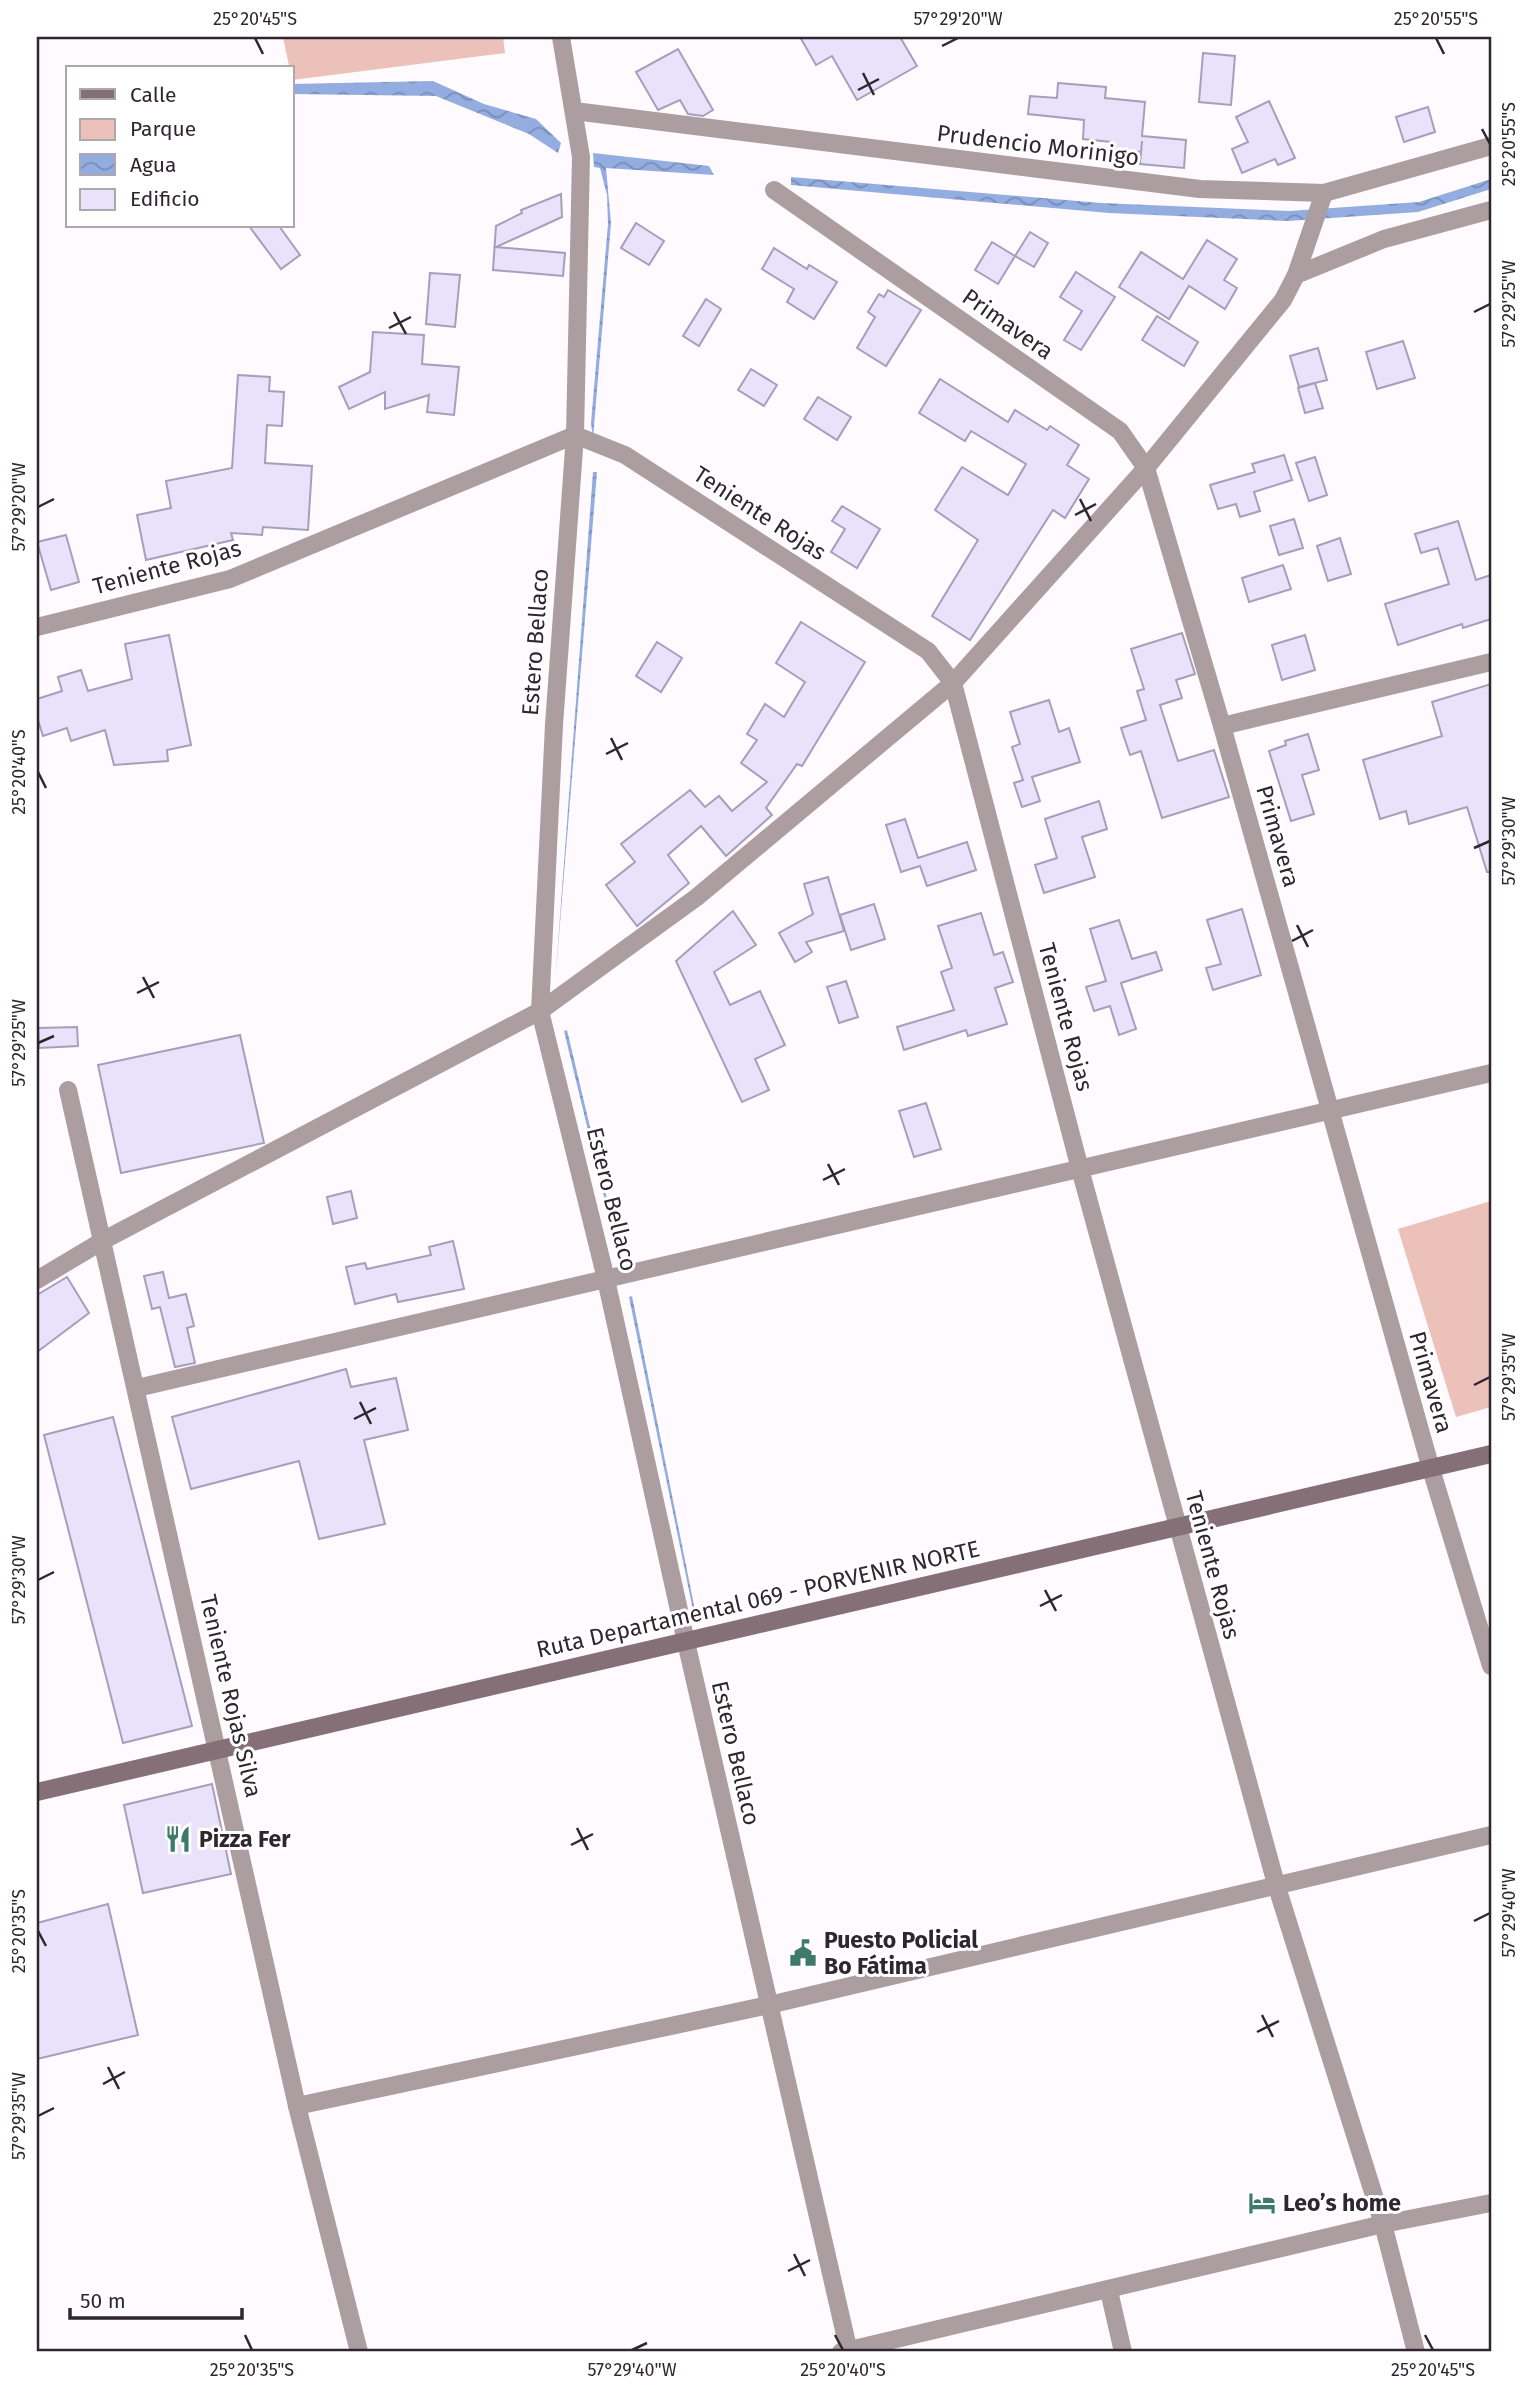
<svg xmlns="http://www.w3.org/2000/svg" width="1528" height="2389" viewBox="0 0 1528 2389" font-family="'Fira Sans',sans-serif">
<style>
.green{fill:#ebc1ba}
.water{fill:url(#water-waves)}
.building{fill:#e8e3fb;stroke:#a59fbb;stroke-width:2}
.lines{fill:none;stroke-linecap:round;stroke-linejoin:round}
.street{stroke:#ac9da1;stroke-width:18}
.secondary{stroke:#857077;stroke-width:18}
.ticks{fill:none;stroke:#2f262f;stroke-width:2.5}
.labels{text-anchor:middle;stroke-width:6;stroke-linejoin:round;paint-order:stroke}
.street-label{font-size:23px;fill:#2f262f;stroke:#fff}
.poi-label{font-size:23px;font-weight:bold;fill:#2f262f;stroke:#fff;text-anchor:start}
.neatline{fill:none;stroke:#2f262f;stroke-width:2.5}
.ticks-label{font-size:18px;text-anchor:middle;fill:#2f262f}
</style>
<defs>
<pattern id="water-waves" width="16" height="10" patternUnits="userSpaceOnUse" patternTransform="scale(1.75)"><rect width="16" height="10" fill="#93ade1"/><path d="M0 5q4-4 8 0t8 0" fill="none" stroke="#788db7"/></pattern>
</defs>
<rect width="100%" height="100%" fill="#fefafe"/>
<g class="green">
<path d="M283 37H503L505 53 292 80Z"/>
<path d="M1491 1201V1407L1456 1417 1398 1229Z"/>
</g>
<g class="water">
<path d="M433 81 484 104 536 119 561 143 558 153 529 134 436 96 292 94V84Z"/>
<path d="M593 153 709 166 714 175 606 168 611 223 593 438 591 423 608 224 607 195 600 168 594 167Z"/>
<path d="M791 177 1101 203 1289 211 1419 202 1491 179V189L1418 212 1288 221 1109 213 791 185Z"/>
<path d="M593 472H597L555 984Z"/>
<path d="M567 1030 624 1270 622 1271 564 1031Z"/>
<path d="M632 1296 696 1615H694L629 1297Z"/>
</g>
<g class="building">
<path d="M800 37H900L917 66 857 100 832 56 816 65Z"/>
<path d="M678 49 713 110 703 116 688 114 680 100 658 110 636 72Z"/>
<path d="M1203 53 1235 56 1231 105 1199 102Z"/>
<path d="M1058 83 1106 87 1105 98 1145 102 1142 136 1186 140 1184 168 1140 164 1142 141 1141 152 1110 149 1111 142 1083 139 1084 120 1028 114 1030 96 1057 98Z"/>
<path d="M1269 101 1295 158 1278 165 1275 159 1242 173 1232 149 1248 142 1236 117Z"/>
<path d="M1428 107 1435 132 1404 142 1396 117Z"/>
<path d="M561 194 562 217 496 247 565 253 563 276 493 270 496 226 522 213 521 210Z"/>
<path d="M636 223 664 241 649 265 621 248Z"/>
<path d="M249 226H279L300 255 281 269Z"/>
<path d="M1030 232 1048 243 1034 267 1015 256Z"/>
<path d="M1207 240 1237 259 1224 280 1237 288 1225 309 1189 286 1169 319 1119 287 1141 252 1183 279Z"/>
<path d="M992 242 1015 256 998 284 975 270Z"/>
<path d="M774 248 807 269 809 265 837 282 814 319 787 302 794 289 762 269Z"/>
<path d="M1076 272 1115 297 1081 350 1064 340 1082 311 1060 297Z"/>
<path d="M430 273 460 275 455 327 426 324Z"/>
<path d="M888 290 921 310 886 366 857 348 875 317 868 312 879 294 884 297Z"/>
<path d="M706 299 721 309 699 346 683 336Z"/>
<path d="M1157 316 1198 342 1184 366 1142 340Z"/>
<path d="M373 332 424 335 422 364 459 367 454 415 427 412 429 395 385 409V392L349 409 339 387 370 372Z"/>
<path d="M1403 341 1415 378 1377 389 1366 352Z"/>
<path d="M1318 348 1327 380 1299 387 1290 356Z"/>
<path d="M751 369 777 385 764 406 738 390Z"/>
<path d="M238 375 270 377 269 391 284 392 282 426 267 425 265 463 312 466 308 530 263 527 262 535 231 533 233 540 146 560 137 515 171 508 166 481 232 468Z"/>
<path d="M940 379 1008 422 1015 410 1047 430 1050 426 1079 445 1067 465 1089 479 1065 518 1053 510 970 640 932 616 978 540 935 510 962 467 1008 495 1026 464 971 431 965 441 919 413Z"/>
<path d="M1315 383 1323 408 1305 413 1298 388Z"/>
<path d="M818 397 851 417 837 440 804 419Z"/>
<path d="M1284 455 1292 480 1254 492 1260 511 1240 517 1236 504 1218 509 1210 485 1255 472 1252 464Z"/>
<path d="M1315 457 1327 495 1309 501 1296 463Z"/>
<path d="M842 506 880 529 857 568 831 552 845 529 832 521Z"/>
<path d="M1294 519 1303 548 1279 555 1270 526Z"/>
<path d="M1458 521 1476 580 1491 575V619L1463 628 1462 624 1398 645 1385 604 1449 584 1438 548 1421 553 1415 534Z"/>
<path d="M66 535 79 582 51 590 37 542Z"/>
<path d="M1340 538 1351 574 1328 581 1317 546Z"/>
<path d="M1283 565 1291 589 1249 602 1242 578Z"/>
<path d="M801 622 865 662 802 766 797 764 766 808 772 815 726 856 701 826 668 855 689 883 637 926 606 885 635 862 621 844 690 790 705 807 719 796 732 811 767 782 741 763 757 740 747 734 765 704 784 717 805 682 776 663Z"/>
<path d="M1182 633 1195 674 1176 680 1182 698 1160 705 1178 761 1214 750 1229 797 1162 818 1141 751 1130 755 1121 728 1146 720 1137 691 1144 689 1131 649Z"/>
<path d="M169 635 191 745 167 750 168 761 114 765 105 730 71 741 67 728 43 736 37 717V699L62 691 58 677 81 670 88 691 132 679 125 644Z"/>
<path d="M1305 635 1315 670 1282 680 1272 645Z"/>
<path d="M657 642 682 658 661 692 636 676Z"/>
<path d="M1491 684V872H1487L1467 807 1409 824 1406 811 1380 819 1363 760 1442 736 1432 702Z"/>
<path d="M1049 700 1059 732 1069 728 1080 762 1032 777 1040 801 1022 807 1014 783 1023 780 1012 747 1020 744 1010 712Z"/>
<path d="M1308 734 1319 770 1302 775 1314 814 1291 821 1269 751 1286 745 1285 741Z"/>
<path d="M1099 801 1107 829 1082 837 1095 877 1044 893 1035 865 1057 858 1045 819Z"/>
<path d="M905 819 918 858 967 842 976 870 927 886 920 866 901 872 886 825Z"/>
<path d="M828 877 844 931 806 942 812 952 795 962 779 933 813 914 804 884Z"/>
<path d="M874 904 885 939 851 950 840 915Z"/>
<path d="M1242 909 1261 975 1213 990 1206 968 1221 964 1207 920Z"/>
<path d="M733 911 756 945 714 972 730 1005 760 991 785 1045 755 1059 769 1090 742 1102 676 961Z"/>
<path d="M981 913 994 955 1003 952 1013 982 995 988 1007 1024 968 1036 966 1030 904 1050 897 1027 954 1010 941 972 952 968 938 926Z"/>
<path d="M1119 920 1132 959 1156 952 1162 970 1121 983 1136 1029 1119 1035 1110 1006 1094 1011 1086 987 1106 981 1090 929Z"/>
<path d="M846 981 858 1017 839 1023 827 987Z"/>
<path d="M77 1027 78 1046 39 1048 38 1028Z"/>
<path d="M240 1035 264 1143 121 1173 98 1065Z"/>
<path d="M926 1103 941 1149 914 1157 899 1111Z"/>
<path d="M351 1191 357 1218 333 1224 327 1197Z"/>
<path d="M453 1241 464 1289 398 1302 396 1294 355 1304 346 1267 365 1263 367 1269 431 1255 429 1247Z"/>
<path d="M163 1272 169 1298 186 1294 194 1326 187 1328 195 1363 175 1367 160 1307 152 1309 144 1276Z"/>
<path d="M67 1277 89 1313 37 1352V1295Z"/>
<path d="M346 1369 351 1387 396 1378 408 1430 364 1440 385 1524 319 1539 299 1461 191 1489 172 1417Z"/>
<path d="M113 1417 192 1726 123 1743 44 1435Z"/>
<path d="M212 1784 231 1874 143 1893 124 1805Z"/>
<path d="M108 1904 138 2035 37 2059V1923Z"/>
</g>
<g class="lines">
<g class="street">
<path d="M561 37 581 157 575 435 554 725 540 1011 605 1275 686 1642 849 2352"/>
<path d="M574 111 1200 189 1324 193 1491 146"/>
<path d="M774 190 1120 431 1146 468 1222 726 1431 1469 1491 1666"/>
<path d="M1296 275 1324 193"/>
<path d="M37 627 230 579 575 435 625 455 928 651 953 683 1080 1169 1276 1884 1383 2224 1416 2352"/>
<path d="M1222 726 1491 662"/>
<path d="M68 1090 297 2106 359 2352"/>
<path d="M37 1280 104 1240 540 1011 697 897 953 683 1146 468 1283 300 1296 275 1384 239 1491 210"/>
<path d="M137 1388C588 1280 1040 1178 1491 1073"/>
<path d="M297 2106 769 2005 1491 1835"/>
<path d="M1109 2291 1123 2352"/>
<path d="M841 2352 1383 2224 1491 2203"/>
</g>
<path class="secondary" d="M37 1792 1491 1454"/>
</g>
<path class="ticks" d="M255 38 263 54M1436 38 1444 54M942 46 958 38M863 73 874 95M858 90 879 79M1482 129 1490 144M394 312 406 334M1474 312 1490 304M389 328 411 317M1080 499 1091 521M38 507 54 499M1075 515 1096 504M611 738 622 760M606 754 628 743M38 772 46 788M1474 848 1490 841M1297 925 1308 947M1292 941 1313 930M143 977 154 998M137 993 159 982M38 1043 54 1036M828 1164 839 1185M823 1180 845 1169M1474 1385 1490 1377M360 1402 371 1424M354 1419 376 1408M38 1580 54 1572M1045 1590 1056 1611M1040 1606 1062 1595M577 1828 588 1850M571 1845 593 1834M1474 1921 1490 1913M38 1931 46 1946M1262 2015 1273 2037M1257 2032 1279 2021M108 2067 119 2089M103 2084 125 2072M38 2116 54 2108M794 2254 805 2276M788 2271 810 2260M245 2335 252 2350M835 2335 843 2350M1425 2335 1433 2350M632 2350 647 2343"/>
<defs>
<symbol id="restaurant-bare" viewBox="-9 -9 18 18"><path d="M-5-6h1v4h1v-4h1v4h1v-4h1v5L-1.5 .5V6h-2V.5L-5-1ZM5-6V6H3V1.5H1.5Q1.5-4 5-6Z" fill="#3d7b68" stroke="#fff" stroke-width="2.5" paint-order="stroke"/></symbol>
<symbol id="civic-bare" viewBox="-9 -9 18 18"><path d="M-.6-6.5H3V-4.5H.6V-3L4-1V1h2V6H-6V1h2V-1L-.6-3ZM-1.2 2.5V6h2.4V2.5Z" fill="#3d7b68" stroke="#fff" stroke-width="2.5" paint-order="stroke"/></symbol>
<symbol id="hotel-bare" viewBox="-9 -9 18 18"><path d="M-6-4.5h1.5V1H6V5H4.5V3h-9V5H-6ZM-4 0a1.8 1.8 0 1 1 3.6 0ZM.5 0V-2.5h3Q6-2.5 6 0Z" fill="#3d7b68" stroke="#fff" stroke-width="2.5" paint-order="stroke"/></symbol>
</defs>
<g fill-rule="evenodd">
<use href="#restaurant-bare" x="159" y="1820" width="38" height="38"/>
<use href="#civic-bare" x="784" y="1934" width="38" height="38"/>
<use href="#hotel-bare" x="1243" y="2184" width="38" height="38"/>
</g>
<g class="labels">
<g class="street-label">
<text transform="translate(1038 145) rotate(7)" y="8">Prudencio Morinigo</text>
<text transform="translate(1008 324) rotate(35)" y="8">Primavera</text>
<text transform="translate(760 513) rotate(33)" y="8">Teniente Rojas</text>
<text transform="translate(167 567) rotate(-15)" y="8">Teniente Rojas</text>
<text transform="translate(535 642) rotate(-86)" y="8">Estero Bellaco</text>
<text transform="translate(1278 836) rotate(74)" y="8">Primavera</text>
<text transform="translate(1066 1017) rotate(75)" y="8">Teniente Rojas</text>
<text transform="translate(612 1199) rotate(76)" y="8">Estero Bellaco</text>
<text transform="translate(1431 1382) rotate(74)" y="8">Primavera</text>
<text transform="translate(1213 1565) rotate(75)" y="8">Teniente Rojas</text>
<text transform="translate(758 1599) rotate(-13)" y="8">Ruta Departamental 069 - PORVENIR NORTE</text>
<text transform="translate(231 1696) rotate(77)" y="8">Teniente Rojas Silva</text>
<text transform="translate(736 1753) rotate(77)" y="8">Estero Bellaco</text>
</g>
<g class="poi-label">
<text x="199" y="1847">Pizza Fer</text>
<text x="824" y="1948">Puesto Policial<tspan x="824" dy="26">Bo Fátima</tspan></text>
<text x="1283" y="2211">Leo’s home</text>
</g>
</g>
<rect width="1528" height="2389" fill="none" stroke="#ffffff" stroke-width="77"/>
<rect x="66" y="66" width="228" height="161" fill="#ffffff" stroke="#aca8ac" stroke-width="2"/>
<rect x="80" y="89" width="35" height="10" fill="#857077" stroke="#aca8ac" stroke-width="2"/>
<text x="130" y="102" font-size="21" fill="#2f262f">Calle</text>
<rect x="80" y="119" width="35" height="21" fill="#ebc1ba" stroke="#aca8ac" stroke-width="2"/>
<text x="130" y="136" font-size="21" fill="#2f262f">Parque</text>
<rect x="80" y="154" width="35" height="21" fill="url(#water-waves)" stroke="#aca8ac" stroke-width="2"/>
<text x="130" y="172" font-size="21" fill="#2f262f">Agua</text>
<rect x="80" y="189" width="35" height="21" fill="#e8e3fb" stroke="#aca8ac" stroke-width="2"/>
<text x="130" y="206" font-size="21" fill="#2f262f">Edificio</text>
<path d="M70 2308v10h172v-10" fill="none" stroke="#2f262f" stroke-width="3.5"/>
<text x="80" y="2308" font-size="21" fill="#2f262f" stroke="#ffffff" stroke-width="5" paint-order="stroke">50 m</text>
<rect x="38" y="38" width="1452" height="2312" class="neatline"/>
<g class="ticks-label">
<text x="255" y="25">25°20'45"S</text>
<text x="958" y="25">57°29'20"W</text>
<text x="1436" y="25">25°20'55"S</text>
<text transform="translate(1509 144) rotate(-90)" y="6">25°20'55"S</text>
<text transform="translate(1509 304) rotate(-90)" y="6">57°29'25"W</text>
<text transform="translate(19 507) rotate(-90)" y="6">57°29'20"W</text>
<text transform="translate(19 772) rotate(-90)" y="6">25°20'40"S</text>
<text transform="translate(1509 841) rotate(-90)" y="6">57°29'30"W</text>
<text transform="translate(19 1043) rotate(-90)" y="6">57°29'25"W</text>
<text transform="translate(1509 1377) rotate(-90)" y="6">57°29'35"W</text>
<text transform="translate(19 1580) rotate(-90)" y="6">57°29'30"W</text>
<text transform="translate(1509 1913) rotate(-90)" y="6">57°29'40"W</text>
<text transform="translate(19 1931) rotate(-90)" y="6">25°20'35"S</text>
<text transform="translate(19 2116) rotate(-90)" y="6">57°29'35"W</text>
<text x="252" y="2376">25°20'35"S</text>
<text x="632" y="2376">57°29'40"W</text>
<text x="843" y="2376">25°20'40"S</text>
<text x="1433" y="2376">25°20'45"S</text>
</g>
</svg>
